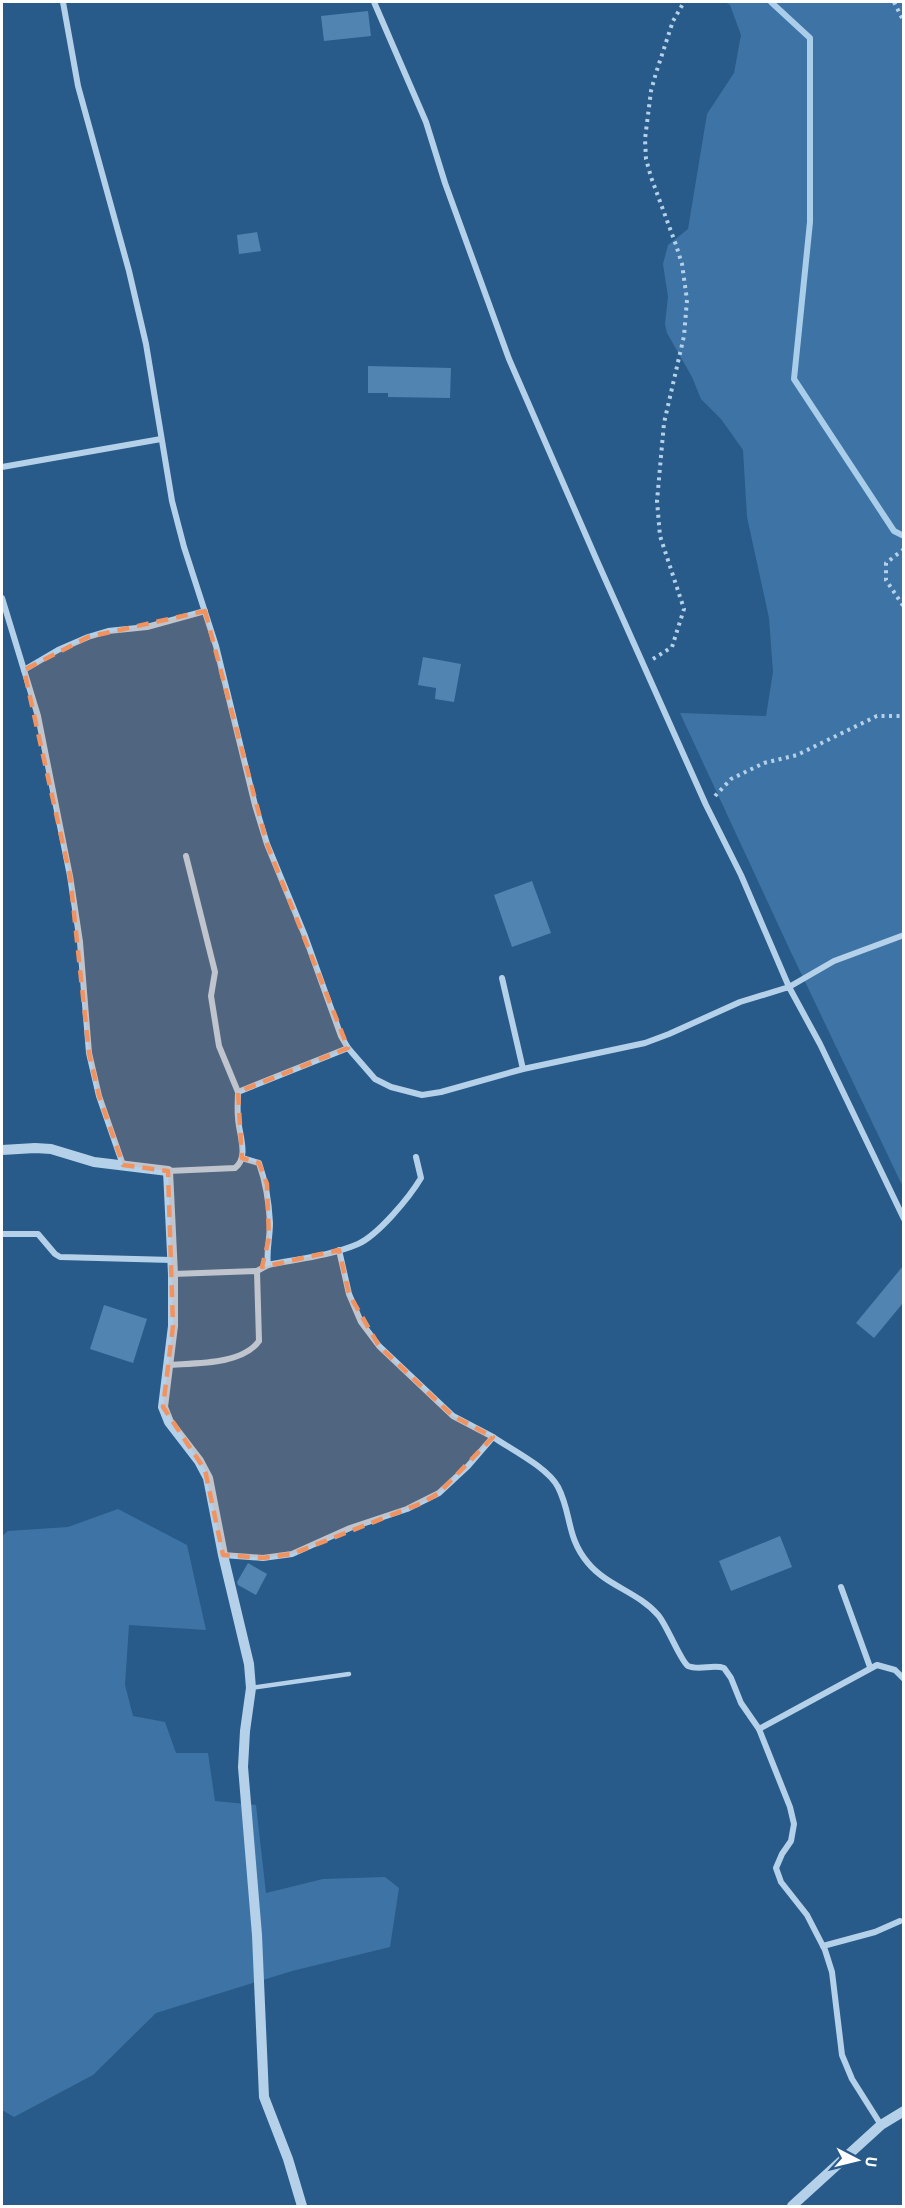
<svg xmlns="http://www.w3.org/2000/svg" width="905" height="2208" viewBox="0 0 905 2208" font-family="'Titillium Web',sans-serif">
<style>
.green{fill:#3d74a5}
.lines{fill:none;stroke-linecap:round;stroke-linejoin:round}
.stream{stroke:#aacde9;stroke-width:6}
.building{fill:#5184b0}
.path{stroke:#b5d1e9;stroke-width:4;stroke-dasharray:3 4.5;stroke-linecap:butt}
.service{stroke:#b5d1e9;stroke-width:4.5}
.minor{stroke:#b5d1e9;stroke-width:6}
.tertiary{stroke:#b5d1e9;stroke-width:10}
.marked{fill:#f09361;fill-opacity:0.2;stroke:#f09361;stroke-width:4.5;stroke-dasharray:12 8;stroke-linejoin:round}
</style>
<rect width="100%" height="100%" fill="#285b89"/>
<g class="green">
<path d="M725 2H903V1187L789 948 680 713 766 716 773 672 769 618 747 517 743 450 721 419 701 399 692 377 667 333 665 324 668 297 663 264 668 245 688 229 707 114 734 73 741 35 730 5Z"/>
<path d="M118 1509 187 1545 206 1630 129 1625 125 1685 133 1716 165 1722 176 1753H208L215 1801 256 1805 266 1893 323 1879 385 1877 399 1888 390 1947 292 1971 156 2013 93 2075 14 2117 2 2110V1536L8 1531 68 1527Z"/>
</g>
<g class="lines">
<path class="stream" d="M771 2 810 38V222L794 379 894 531 904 536"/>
</g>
<g class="building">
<path d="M368 11 371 36 324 41 321 16Z"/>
<path d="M257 232 261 251 239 254 237 235Z"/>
<path d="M368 366 451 368 450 398 388 397V393H368Z"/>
<path d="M423 657 461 664 454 702 435 699 436 688 418 685Z"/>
<path d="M532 881 551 933 512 947 494 895Z"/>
<path d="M903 1266V1303L874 1338 856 1323Z"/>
<path d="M104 1305 147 1319 133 1363 90 1349Z"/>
<path d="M780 1536 792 1567 731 1591 719 1561Z"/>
<path d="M248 1563 267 1574 256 1595 238 1585 237 1582Z"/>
</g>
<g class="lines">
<g class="path">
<path d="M894 2 904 22"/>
<path d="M904 549 886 563V580L904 607"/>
<path d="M653 659 672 647 684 609 660 536 657 501 664 423 684 336 687 300 682 264 676 245 651 177 646 159 645 139 651 91 656 73 673 21 684 2"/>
<path d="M715 796 731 779 764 763 797 755 877 716H904"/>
</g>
<path class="service" d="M251 1688 349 1674"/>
<g class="minor">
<path d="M63 2 78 86 129 271 146 344 172 501 184 547 216 646 255 805 267 844 305 936 341 1036 348 1048 238 1092C238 1100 237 1109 238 1117 238 1132 250 1157 235 1168L168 1171"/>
<path d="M374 2 426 122 445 183 509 359 598 563 706 805 741 875 789 987 834 961 904 935"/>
<path d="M2 467 161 439"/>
<path d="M2 598 38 716 70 876 80 942 89 1053 99 1096 123 1165"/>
<path d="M24 670 58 650 88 637 108 631 147 627 205 611"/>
<path d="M186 856 215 972 211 996 219 1046 238 1092"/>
<path d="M502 978 523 1069"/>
<path d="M348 1048 375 1079 391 1087 422 1095 441 1092 523 1069 645 1043 669 1034 740 1002 789 987 820 1044 904 1219"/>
<path d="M242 1158 259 1163C266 1183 269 1202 270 1223 270 1238 266 1251 268 1265L257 1271"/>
<path d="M2 1234H38L55 1254 60 1257 172 1260"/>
<path d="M339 1250 349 1294 361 1322 379 1346 453 1416 493 1437"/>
<path d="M268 1265C297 1259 330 1256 358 1244 378 1235 409 1198 421 1178L416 1157"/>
<path d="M168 1365C195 1363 242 1365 259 1341L257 1271 173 1274"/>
<path d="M223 1555 263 1558 292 1554 350 1528 407 1509 439 1493 468 1466 493 1437C512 1450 547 1467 558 1487 572 1514 566 1537 588 1563 607 1586 638 1592 658 1615 667 1625 681 1662 688 1666 699 1671 713 1664 724 1668L731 1678 741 1703 759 1729 790 1807 794 1824 791 1841 782 1854 776 1868 781 1882 807 1915 825 1950 832 1972 842 2055 852 2079 881 2125"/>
<path d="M841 1587 870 1667"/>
<path d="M759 1729 877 1665 895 1670 904 1679"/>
<path d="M823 1946 875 1932 900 1921"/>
</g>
<g class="tertiary">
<path d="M2 1150 35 1148 51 1149 94 1162 168 1171 173 1274V1326L163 1407 169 1422 199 1461 208 1478 223 1555 249 1664 251 1688 245 1731 243 1767 257 1935 264 2097 288 2159 302 2206"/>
<path d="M792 2206 881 2125 904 2111"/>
</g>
</g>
<path class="marked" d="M205 611 267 844 348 1048 238 1092 242 1158 259 1163 267 1184 269 1238 262 1267 339 1250 349 1294 379 1346 453 1416 493 1437 439 1493 422 1503 292 1554 263 1558 223 1555 205 1470 163 1407 173 1326 168 1171 123 1165 99 1096 89 1053 70 876 24 670 88 637Z"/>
<rect width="905" height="2208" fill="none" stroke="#ffffff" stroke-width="6"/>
<g transform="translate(857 2160) rotate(97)" stroke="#285b89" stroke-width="4.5" paint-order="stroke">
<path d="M0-4.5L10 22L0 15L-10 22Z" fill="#ffffff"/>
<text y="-9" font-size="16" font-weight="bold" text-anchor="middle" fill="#ffffff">U</text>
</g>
</svg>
